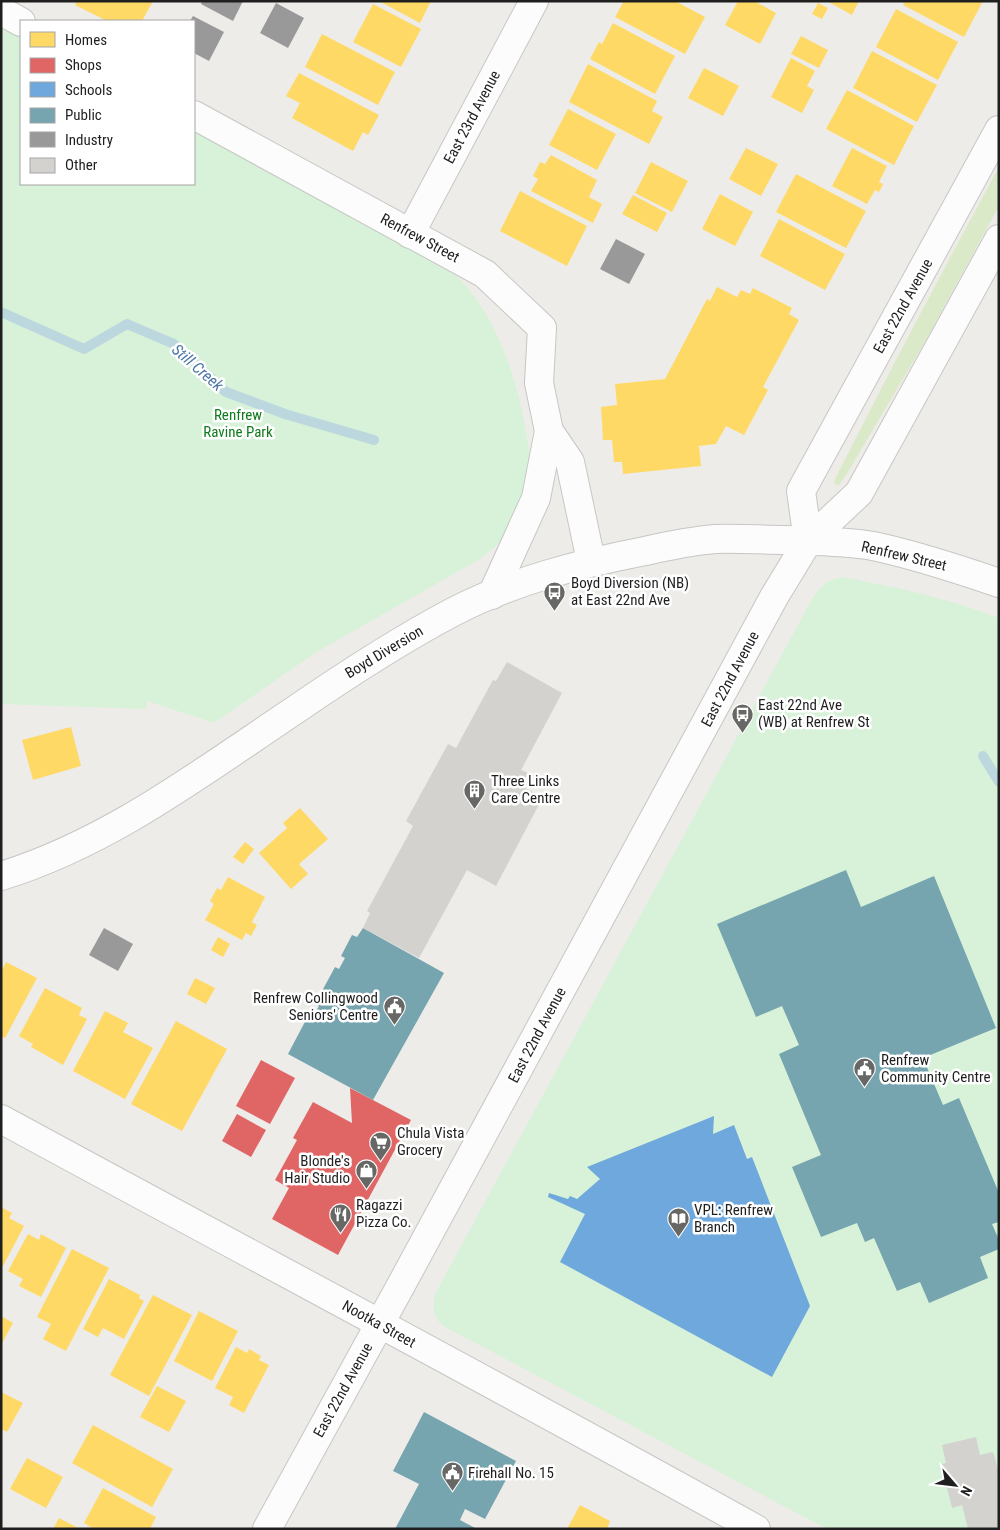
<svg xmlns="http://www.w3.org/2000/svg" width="1000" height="1530" viewBox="0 0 1000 1530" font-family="'Roboto Condensed',sans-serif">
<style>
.grass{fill:#dae9c8}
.park{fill:#d7f2d8}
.homes{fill:#ffd966}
.shops{fill:#e06666}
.schools{fill:#6fa8dc}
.public{fill:#76a5af}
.industry{fill:#999}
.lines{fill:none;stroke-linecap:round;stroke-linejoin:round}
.stream{stroke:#bdd7df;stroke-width:10}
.building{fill:#d4d2cf}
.minor-casing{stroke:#c6c6c4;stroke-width:30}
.tertiary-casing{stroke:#c6c6c4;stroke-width:30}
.minor{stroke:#fcfcfc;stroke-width:28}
.tertiary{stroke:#fcfcfc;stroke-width:28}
.labels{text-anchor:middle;stroke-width:5;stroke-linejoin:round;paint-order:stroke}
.street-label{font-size:15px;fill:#1f1f1f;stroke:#fff}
.park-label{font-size:15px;fill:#107b1c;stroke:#fff}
.poi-label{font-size:15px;fill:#1f1f1f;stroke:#fff;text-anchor:start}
.water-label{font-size:16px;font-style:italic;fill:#4c76a4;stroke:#fff}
</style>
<rect width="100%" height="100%" fill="#eeece8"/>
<path class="grass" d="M999 167V206L927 338 848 472 839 485H836L834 482 835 479C888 374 943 270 999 167Z"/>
<g class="park">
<path d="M1 25 21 36V184H194V130L445 267C493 300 519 382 527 438 529 451 532 466 530 479 528 488 508 530 503 538 498 546 487 553 480 559L315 653 214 723 147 701 146 709 1 704Z"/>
<path d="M842 577C895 587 948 598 999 618V1529H827L445 1327C433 1319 432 1308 435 1294L812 599C822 585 825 581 842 577Z"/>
</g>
<g class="homes">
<path d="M77 1H153L142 21H107L75 5Z"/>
<path d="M379 1H431L420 23Z"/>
<path d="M624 1H675L705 17 685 54 615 17Z"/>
<path d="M738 1H754L776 13 760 44 725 25Z"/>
<path d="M827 1H859L852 15Z"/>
<path d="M905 1H983L964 37 903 5Z"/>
<path d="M818 3 828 8 822 19 812 14Z"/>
<path d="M373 4 421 29 401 67 353 42Z"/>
<path d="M896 9 958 42 938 80 876 47Z"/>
<path d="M613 23 675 56 655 94 590 59 599 42 602 44Z"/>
<path d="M322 34 395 72 378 105 305 67Z"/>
<path d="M801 36 828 50 819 68 791 54Z"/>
<path d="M872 51 937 85 917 122 853 88Z"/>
<path d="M791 58 815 71 807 86 814 90 802 113 771 97Z"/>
<path d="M588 64 657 101 652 111 663 117 649 144 569 102Z"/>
<path d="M704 68 739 86 723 116 688 98Z"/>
<path d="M299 73 379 115 368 135 363 132 353 151 292 118 300 103 286 96Z"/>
<path d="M847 90 914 126 894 165 826 129Z"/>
<path d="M568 109 616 134 597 170 549 145Z"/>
<path d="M746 148 778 164 761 196 729 179Z"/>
<path d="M852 148 887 166 879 182 883 184 879 192 875 190 867 204 832 186Z"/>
<path d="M551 155 597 180 589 197 602 204 593 223 531 191 538 179 533 176 540 162 545 164Z"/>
<path d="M651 162 688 181 672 212 635 193Z"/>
<path d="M796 174 866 211 846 248 776 212Z"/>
<path d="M520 191 587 226 567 266 500 231Z"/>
<path d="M720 194 753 212 735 246 702 229Z"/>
<path d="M633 195 667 213 657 232 622 214Z"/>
<path d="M779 219 845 254 825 290 760 256Z"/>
<path d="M717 287 737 297 741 290 750 294 753 288 792 308 789 314 799 320 763 387 768 390 744 435 726 426 716 444 699 446 701 466 623 474 622 462H614L612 440H603L601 407 617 405 615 384 665 379 707 299 710 301Z"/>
<path d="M71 727 81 766 33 780 22 740Z"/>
<path d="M300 808 328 839 299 864 308 874 291 889 259 853 287 828 283 823Z"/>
<path d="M245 842 254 849 243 864 233 857Z"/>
<path d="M228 877 265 897 252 922 257 925 251 936 246 933 242 940 205 920 214 904 210 901 217 888 221 890Z"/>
<path d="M218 937 230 944 223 957 211 950Z"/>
<path d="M6 962 37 978 5 1038 1 1036V972Z"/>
<path d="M195 978 215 988 206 1004 187 994Z"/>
<path d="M45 988 82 1008 79 1015 87 1019 63 1065 31 1047 33 1044 19 1036Z"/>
<path d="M105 1011 128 1023 123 1032 153 1048 125 1099 73 1071Z"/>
<path d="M176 1021 227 1049 182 1131 131 1104Z"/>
<path d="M1 1207 12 1213 9 1218 24 1226 3 1266 1 1265Z"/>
<path d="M28 1234 39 1240 41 1234 66 1248 41 1297 19 1286 23 1279 8 1271Z"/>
<path d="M72 1249 109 1268 66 1351 43 1339 51 1324 37 1317Z"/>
<path d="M109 1279 140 1295 139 1298 144 1301 124 1339 103 1328 98 1337 83 1329Z"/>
<path d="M153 1295 192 1315 149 1396 110 1375Z"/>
<path d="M199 1311 238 1331 212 1381 174 1361Z"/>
<path d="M1 1316 13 1323 1 1345Z"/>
<path d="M236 1347 247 1353 249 1349 261 1356 259 1360 269 1365 244 1413 229 1405 233 1397 215 1388Z"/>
<path d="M157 1386 186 1401 169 1432 140 1417Z"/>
<path d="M1 1392 23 1403 7 1432 1 1429Z"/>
<path d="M93 1425 173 1469 152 1507 72 1463Z"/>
<path d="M27 1458 63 1477 46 1508 10 1489Z"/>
<path d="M103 1488 156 1517 150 1529H94L84 1523Z"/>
<path d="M580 1505 610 1521 607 1529H567Z"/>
<path d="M59 1518 80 1529H53Z"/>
</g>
<g class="shops">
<path d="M261 1060 295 1078 270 1124 236 1106Z"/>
<path d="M350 1088 411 1120 338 1255 272 1219 289 1188 275 1180 297 1140 293 1138 313 1102 352 1123Z"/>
<path d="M237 1114 266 1130 251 1157 222 1141Z"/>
</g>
<path class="schools" d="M714 1116 713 1134 734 1125 747 1159 752 1157 810 1306 772 1377 560 1262 585 1214 548 1197 549 1193 568 1199 570 1196 577 1199 600 1179 587 1167Z"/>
<g class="public">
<path d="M846 870 861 907 934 876 996 1028 923 1058 943 1105 959 1098 999 1193V1222L992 1224 999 1240V1249L980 1257 988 1278 929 1303 920 1282 897 1291 874 1238 865 1242 857 1223 821 1237 792 1167 821 1155 779 1054 799 1045 782 1006 756 1017 717 924Z"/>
<path d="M363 928 444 973 373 1100 288 1054 308 1016 312 1018 319 1006 315 1004 335 967 339 969 345 958 341 956 352 935 357 937Z"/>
<path d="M424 1412 516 1461 485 1519 465 1509 460 1520 477 1529H395L419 1484 393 1471Z"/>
</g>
<g class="industry">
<path d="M202 1H243L233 21 201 4Z"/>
<path d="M276 3 304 18 288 48 260 33Z"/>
<path d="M193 16 224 32 209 61 194 53V21H190Z"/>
<path d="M616 239 645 254 629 284 600 269Z"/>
<path d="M104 928 133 944 118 971 89 955Z"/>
</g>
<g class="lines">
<g class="stream">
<path d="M1 312 84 349 127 324 174 344 226 392 285 414 374 440"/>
<path d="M983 756 999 782"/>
</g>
</g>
<g class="building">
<path d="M507 662 562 693 521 770 528 773 521 786 543 797 496 886 467 870 419 958 363 928 370 913 367 911 413 826 406 821 448 744 456 748 493 680 496 681Z"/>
<path d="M976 1437 980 1455 993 1452 999 1473V1529H968L962 1505 952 1508 941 1464 946 1463 942 1445Z"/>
</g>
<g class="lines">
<defs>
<g id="minor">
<path d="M1 11 21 22"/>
<path d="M194 115 485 274 542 328 539 383 549 431 570 462 591 561"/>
<path d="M410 234 534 1"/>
<path d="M492 595 536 498 549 431"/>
<path d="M1 1119C253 1256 506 1390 756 1529"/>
</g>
<g id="tertiary">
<path d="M808 541 801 491 999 130"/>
<path d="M1 876C109 843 202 772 295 710 346 675 398 641 453 612 513 581 578 564 645 551 667 546 692 541 715 539 738 538 762 540 786 540 814 541 846 541 873 546 916 555 958 569 999 583"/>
<path d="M267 1529 400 1287 774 597 808 541 859 493 999 239"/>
</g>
</defs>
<use href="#minor" class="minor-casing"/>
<use href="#tertiary" class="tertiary-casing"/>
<use href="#minor" class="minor"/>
<use href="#tertiary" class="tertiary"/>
</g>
<defs>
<symbol id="bus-pin" viewBox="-11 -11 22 30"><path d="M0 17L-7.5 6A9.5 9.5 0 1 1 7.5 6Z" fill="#676765" stroke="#fff"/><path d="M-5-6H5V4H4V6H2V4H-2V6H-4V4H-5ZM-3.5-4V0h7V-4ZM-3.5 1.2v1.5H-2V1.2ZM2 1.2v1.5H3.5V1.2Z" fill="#fff"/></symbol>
<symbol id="building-pin" viewBox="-11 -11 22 30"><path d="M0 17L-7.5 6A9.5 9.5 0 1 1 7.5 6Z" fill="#676765" stroke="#fff"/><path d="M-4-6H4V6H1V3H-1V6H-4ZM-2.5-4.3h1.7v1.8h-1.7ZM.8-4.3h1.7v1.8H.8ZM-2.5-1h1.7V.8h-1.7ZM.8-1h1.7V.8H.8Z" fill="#fff"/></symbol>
<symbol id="civic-pin" viewBox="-11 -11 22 30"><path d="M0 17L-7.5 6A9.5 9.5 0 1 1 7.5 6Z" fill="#676765" stroke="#fff"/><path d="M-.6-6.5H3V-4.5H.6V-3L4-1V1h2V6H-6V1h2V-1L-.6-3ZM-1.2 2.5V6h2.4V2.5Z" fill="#fff"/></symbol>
<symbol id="supermarket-pin" viewBox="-11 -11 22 30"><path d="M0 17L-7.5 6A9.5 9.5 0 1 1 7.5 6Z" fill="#676765" stroke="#fff"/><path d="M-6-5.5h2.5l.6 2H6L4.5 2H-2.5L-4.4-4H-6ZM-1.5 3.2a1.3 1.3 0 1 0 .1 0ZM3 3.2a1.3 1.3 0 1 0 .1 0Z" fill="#fff"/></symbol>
<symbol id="shop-pin" viewBox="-11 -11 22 30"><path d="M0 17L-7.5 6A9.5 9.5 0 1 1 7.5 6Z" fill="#676765" stroke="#fff"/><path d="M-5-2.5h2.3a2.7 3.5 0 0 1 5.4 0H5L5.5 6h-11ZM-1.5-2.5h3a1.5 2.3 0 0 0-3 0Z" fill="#fff"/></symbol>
<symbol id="restaurant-pin" viewBox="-11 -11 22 30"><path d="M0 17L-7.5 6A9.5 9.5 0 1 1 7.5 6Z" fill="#676765" stroke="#fff"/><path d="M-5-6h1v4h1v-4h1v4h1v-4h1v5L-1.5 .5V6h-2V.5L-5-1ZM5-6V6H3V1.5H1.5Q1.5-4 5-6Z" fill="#fff"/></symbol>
<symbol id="library-pin" viewBox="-11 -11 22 30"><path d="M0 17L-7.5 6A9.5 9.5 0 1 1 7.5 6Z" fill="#676765" stroke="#fff"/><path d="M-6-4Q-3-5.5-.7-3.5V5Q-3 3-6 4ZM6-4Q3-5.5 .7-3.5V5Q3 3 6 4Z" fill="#fff"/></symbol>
</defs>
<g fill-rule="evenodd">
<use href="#bus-pin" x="542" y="580" width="25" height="34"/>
<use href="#bus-pin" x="730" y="702" width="25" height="34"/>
<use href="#building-pin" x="462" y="778" width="25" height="34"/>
<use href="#civic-pin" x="382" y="994" width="25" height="34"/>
<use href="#civic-pin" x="852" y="1056" width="25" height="34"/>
<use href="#supermarket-pin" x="368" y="1130" width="25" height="34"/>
<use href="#shop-pin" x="354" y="1158" width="25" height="34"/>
<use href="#restaurant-pin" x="328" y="1202" width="25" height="34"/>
<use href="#library-pin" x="666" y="1206" width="25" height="34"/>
<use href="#civic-pin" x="440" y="1460" width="25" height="34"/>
</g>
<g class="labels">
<g class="street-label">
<text transform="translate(472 117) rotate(-62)" y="5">East 23rd Avenue</text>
<text transform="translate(420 238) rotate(28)" y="5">Renfrew Street</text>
<text transform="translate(903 306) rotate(-61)" y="5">East 22nd Avenue</text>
<text transform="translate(904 556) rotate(13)" y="5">Renfrew Street</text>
<text transform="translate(384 652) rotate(-31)" y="5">Boyd Diversion</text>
<text transform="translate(730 679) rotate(-62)" y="5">East 22nd Avenue</text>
<text transform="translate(537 1035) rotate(-62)" y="5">East 22nd Avenue</text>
<text transform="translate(379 1324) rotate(29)" y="5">Nootka Street</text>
<text transform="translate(343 1390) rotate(-61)" y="5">East 22nd Avenue</text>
</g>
<g class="park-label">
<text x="238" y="420">Renfrew<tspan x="238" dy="17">Ravine Park</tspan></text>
</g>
<g class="poi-label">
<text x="571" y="588">Boyd Diversion (NB)<tspan x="571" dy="17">at East 22nd Ave</tspan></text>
<text x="758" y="710">East 22nd Ave<tspan x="758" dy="17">(WB) at Renfrew St</tspan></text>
<text x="491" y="786">Three Links<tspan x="491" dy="17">Care Centre</tspan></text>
<text x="378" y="1003" text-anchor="end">Renfrew Collingwood<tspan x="378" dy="17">Seniors' Centre</tspan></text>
<text x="881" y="1065">Renfrew<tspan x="881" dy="17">Community Centre</tspan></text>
<text x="397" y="1138">Chula Vista<tspan x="397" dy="17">Grocery</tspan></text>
<text x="350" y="1166" text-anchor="end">Blonde's<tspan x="350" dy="17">Hair Studio</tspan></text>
<text x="356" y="1210">Ragazzi<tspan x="356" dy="17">Pizza Co.</tspan></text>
<text x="694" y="1215">VPL: Renfrew<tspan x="694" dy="17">Branch</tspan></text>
<text x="468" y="1478">Firehall No. 15</text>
</g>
<g class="water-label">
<text transform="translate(198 367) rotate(41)" y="6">Still Creek</text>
</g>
</g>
<rect width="1000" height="1530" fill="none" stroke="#1f1f1f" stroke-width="5"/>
<rect x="20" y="20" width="175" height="165" fill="#ffffff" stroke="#a5a5a5"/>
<rect x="30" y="32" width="25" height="15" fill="#ffd966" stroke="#a5a5a5"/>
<text x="65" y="45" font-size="15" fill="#1f1f1f">Homes</text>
<rect x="30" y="58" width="25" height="15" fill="#e06666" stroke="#a5a5a5"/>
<text x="65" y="70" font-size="15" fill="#1f1f1f">Shops</text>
<rect x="30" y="82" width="25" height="15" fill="#6fa8dc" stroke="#a5a5a5"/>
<text x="65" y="95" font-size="15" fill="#1f1f1f">Schools</text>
<rect x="30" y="108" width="25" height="15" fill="#76a5af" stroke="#a5a5a5"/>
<text x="65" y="120" font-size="15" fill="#1f1f1f">Public</text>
<rect x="30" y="132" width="25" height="15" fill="#999999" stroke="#a5a5a5"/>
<text x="65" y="145" font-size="15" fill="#1f1f1f">Industry</text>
<rect x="30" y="158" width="25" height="15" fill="#d4d2cf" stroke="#a5a5a5"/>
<text x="65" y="170" font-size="15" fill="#1f1f1f">Other</text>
<g transform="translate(955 1485) rotate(118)" stroke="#ffffff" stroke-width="4" paint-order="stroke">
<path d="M0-4L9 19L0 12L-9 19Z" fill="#1f1f1f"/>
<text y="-8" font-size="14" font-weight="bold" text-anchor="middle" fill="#1f1f1f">N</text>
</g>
</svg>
